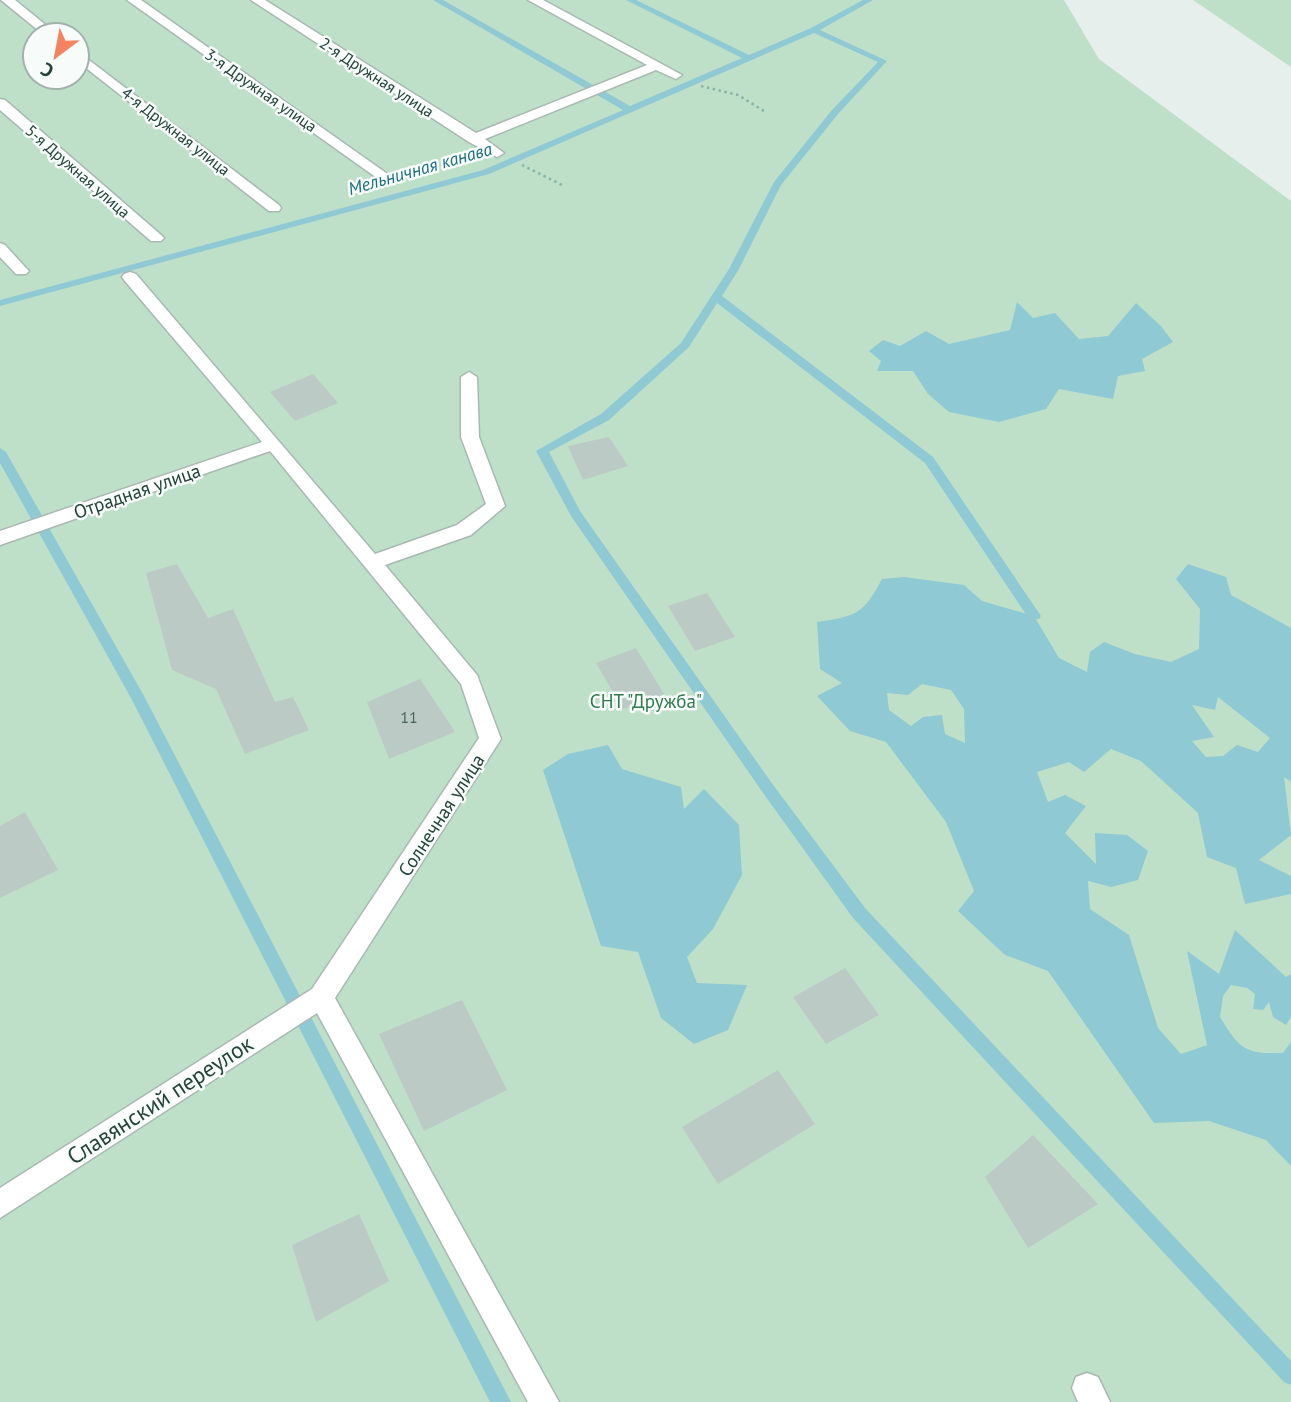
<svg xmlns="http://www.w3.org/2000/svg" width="1291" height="1402" viewBox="0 0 1291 1402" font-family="'PT Sans',sans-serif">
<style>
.green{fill:#bfe0c8;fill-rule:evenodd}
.water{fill:#8ec9d4;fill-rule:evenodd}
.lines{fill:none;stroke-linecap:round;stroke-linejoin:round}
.stream{fill:#8ec9d4;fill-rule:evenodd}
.building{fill:#bbcac4}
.service-casing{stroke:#a8b8b2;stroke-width:3}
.path{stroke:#86b3a5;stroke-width:2.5;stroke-dasharray:2.5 3.5;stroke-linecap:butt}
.service{fill:#fff;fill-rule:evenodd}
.labels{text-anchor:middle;stroke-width:5;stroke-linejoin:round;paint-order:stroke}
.far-street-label{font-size:16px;fill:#24423a;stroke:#f7fbf9}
.number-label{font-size:16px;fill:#4a645c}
.far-water-label{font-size:18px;font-style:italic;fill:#1c6f80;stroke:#f7fbf9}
.street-label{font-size:19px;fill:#24423a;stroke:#f7fbf9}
.park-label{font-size:19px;fill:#2d7a4b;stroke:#f7fbf9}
.near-street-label{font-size:23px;fill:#24423a;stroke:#f7fbf9}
</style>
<rect width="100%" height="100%" fill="#e6efeb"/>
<g class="green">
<path d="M0 0H1064L1099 59 1291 201V1402H0ZM35 35H77V77H35Z"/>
<path d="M1193 0H1291V67Z"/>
</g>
<g class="water">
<path d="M1017 302 1033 318 1055 313 1079 339 1108 336 1136 303 1161 326 1173 342 1142 359 1145 371 1118 376 1113 399 1059 389 1046 409 999 422 949 412 928 394 913 371H877L881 361 869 351 883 340 900 346 926 331 949 344 1010 330Z"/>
<path d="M1188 564 1226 577 1231 595 1291 628V782L1284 777 1291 835 1259 860 1291 876V894L1245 904 1236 868 1207 857 1198 813 1141 761 1111 749 1084 772 1069 762 1037 772 1048 802 1065 795 1086 806 1065 833 1096 864 1095 833 1127 835 1148 851 1138 880 1111 887 1088 881 1090 909 1129 935 1158 1028 1181 1054 1207 1045 1187 951 1219 974 1235 930 1286 977 1291 974V1017L1286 1025 1273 1017 1269 1002 1263 1010 1253 1009 1255 994 1247 988 1231 985 1223 996 1220 1017C1240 1050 1245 1054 1283 1053L1291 1042V1166L1266 1140 1209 1121 1154 1123 1048 971 1005 955 958 911 974 891 946 822 886 742 850 731 817 696 842 683 820 669 817 622C856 616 863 615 882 579L904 577 964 585 982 601 1034 616 1059 658 1087 672 1090 652 1104 642 1135 654 1171 662 1199 649 1200 609 1176 579ZM922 684 951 690 964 709 965 743 945 734 942 715 923 717 911 726 889 710 887 693 908 695ZM1218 697 1270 738 1258 752 1237 745 1223 756 1206 757 1192 741 1214 737 1192 705 1215 710Z"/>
<path d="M608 745 622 769 681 787 684 809 704 789 739 825 742 875 713 929 687 957 697 983 747 985 728 1030 694 1044 661 1018 638 952 601 946 543 770 568 754Z"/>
</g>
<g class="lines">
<g class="stream">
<path d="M433 0H443L630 106 742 58 626 0H636L749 55 811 28 863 0H873L820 30 887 61 838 114 781 185 739 269 722 296 933 457 1039 613 1041 616 1039 619H1029L925 463 717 303 689 347 609 420 549 452 580 511 771 782 865 908 1291 1361V1385L1284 1382 853 918 761 790 571 516 536 451 601 414 681 343 729 269 774 182 832 110 878 62 814 33 489 174 0 306V300L483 170 623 110Z"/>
<path d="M0 448 6 452 144 696 511 1402H490L131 698 0 463Z"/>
</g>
</g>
<g class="building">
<path d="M313 374 338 403 295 421 270 392Z"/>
<path d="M609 437 628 466 583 480 568 446Z"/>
<path d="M177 564 208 618 233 609 275 702 293 697 309 730 245 754 216 689 172 670 146 573Z"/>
<path d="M707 593 735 637 695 651 668 606Z"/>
<path d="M636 648 664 694 623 709 596 663Z"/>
<path d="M420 679 455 732 389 759 367 702Z"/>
<path d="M25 812 58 870 0 898V826Z"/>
<path d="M845 968 879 1015 826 1044 793 997Z"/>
<path d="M462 1000 507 1090 424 1131 379 1034Z"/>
<path d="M778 1070 815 1124 718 1184 682 1127Z"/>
<path d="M1033 1135 1098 1204 1028 1248 985 1177Z"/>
<path d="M359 1214 389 1281 316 1322 292 1245Z"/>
</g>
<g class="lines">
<defs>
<g id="service">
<path d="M1 0H15L58 35H44Z"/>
<path d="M127 0H141L396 180 394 183H384Z"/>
<path d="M251 0H265L476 133 647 65 528 0H543L682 75 676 79 656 70 485 139 504 153 497 157 469 142Z"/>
<path d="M77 51 279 205 281 208 279 211H269L77 61Z"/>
<path d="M0 99 5 100 161 235 164 238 161 241H151L0 110Z"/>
<path d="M0 243 5 245 26 268 29 271 26 274H16L0 257Z"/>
<path d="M130 272 136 274 375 554 457 525 486 504 461 437V377L469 372 477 377 479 437 505 506 471 535 385 565 477 675 501 739 335 998 559 1402H528L317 1013 0 1218V1188L312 989 479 738 461 684 270 451 0 545V531L262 442 124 280 122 277 124 274Z"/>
<path d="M1087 1373 1098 1377 1110 1402H1078L1072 1388 1076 1377Z"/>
</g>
</defs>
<use href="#service" class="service-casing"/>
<g class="path">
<path d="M701 86 738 95 764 111"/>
<path d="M522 165 562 185"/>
</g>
<use href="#service" class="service"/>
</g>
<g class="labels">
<g class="far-street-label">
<text transform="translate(377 77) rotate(33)" y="6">2-я Дружная улица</text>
<text transform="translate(261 90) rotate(35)" y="6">3-я Дружная улица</text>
<text transform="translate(176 131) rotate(38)" y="6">4-я Дружная улица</text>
<text transform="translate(78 171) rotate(41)" y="6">5-я Дружная улица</text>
</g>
<g class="number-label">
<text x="409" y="723">11</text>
</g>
<g class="far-water-label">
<text transform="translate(420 169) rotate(-16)" y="6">Мельничная канава</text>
</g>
<g class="street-label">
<text transform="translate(137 491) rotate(-19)" y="7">Отрадная улица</text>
<text transform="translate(441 815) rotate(-57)" y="7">Солнечная улица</text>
</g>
<g class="park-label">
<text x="646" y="708">СНТ "Дружба"</text>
</g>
<g class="near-street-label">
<text transform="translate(160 1100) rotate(-33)" y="8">Славянский переулок</text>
</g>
</g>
<g transform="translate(56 56) rotate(212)"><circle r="33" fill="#f7fbf9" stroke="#a3b1ad" stroke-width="2"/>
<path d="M0-5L12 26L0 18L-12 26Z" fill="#f4845f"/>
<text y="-10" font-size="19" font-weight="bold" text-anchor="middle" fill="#24423a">С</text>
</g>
</svg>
